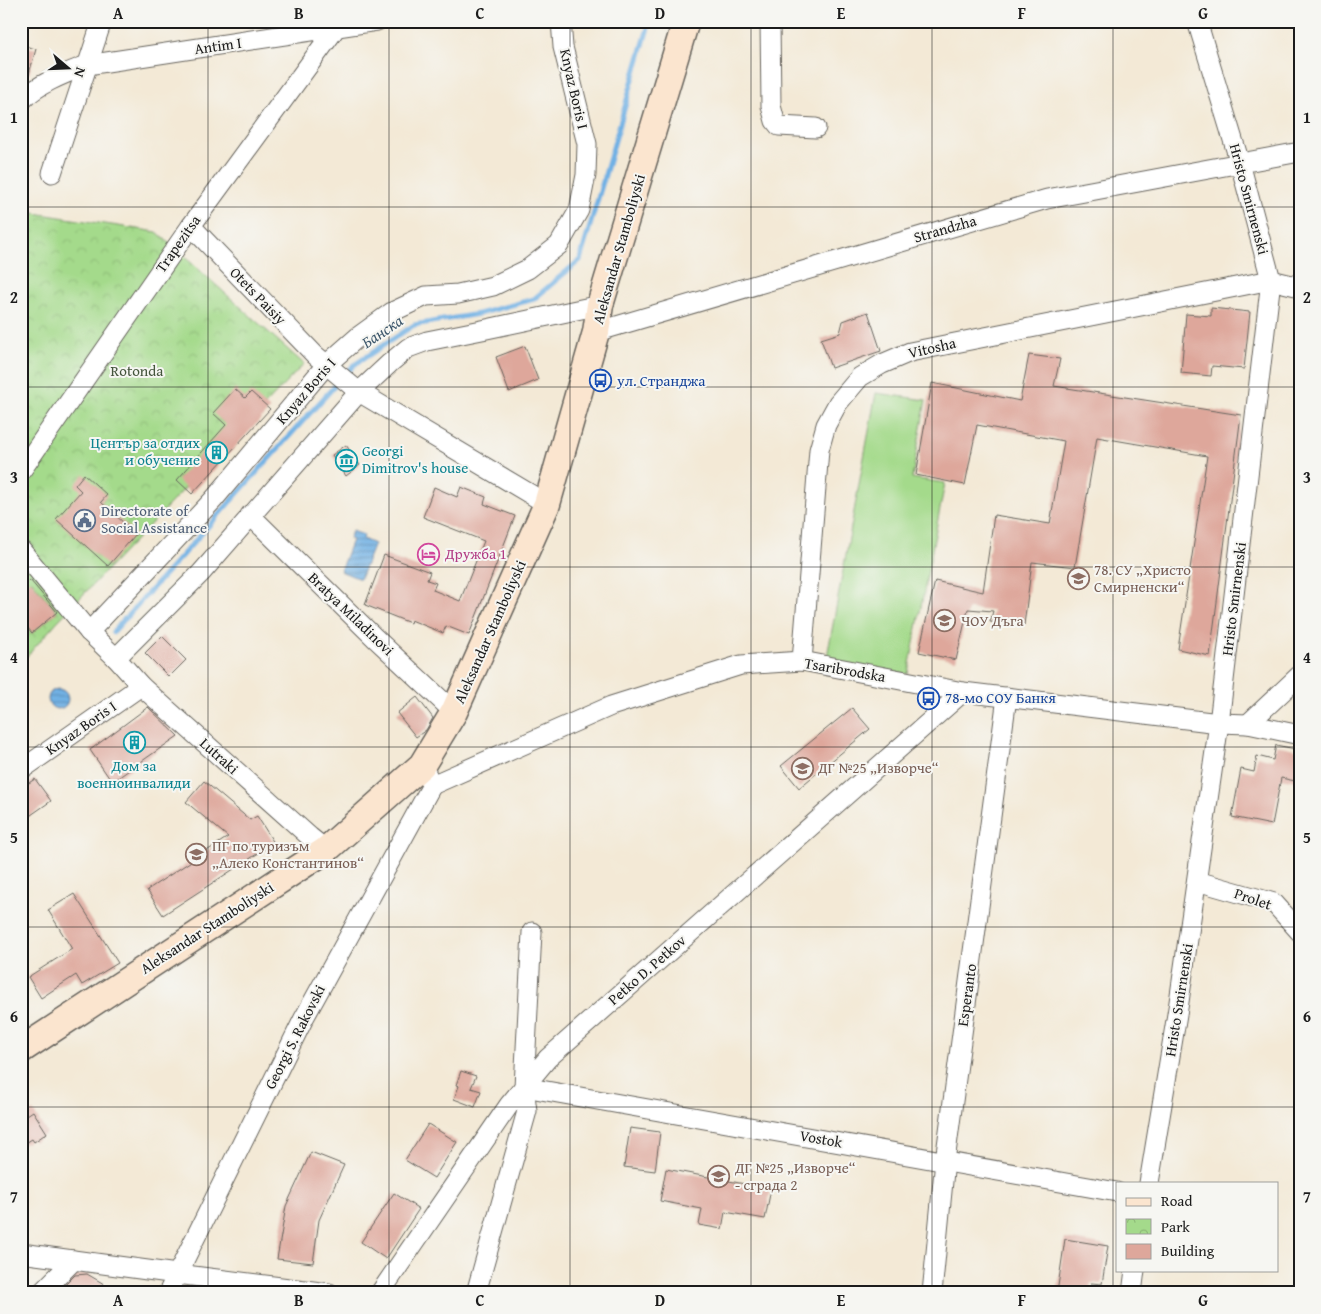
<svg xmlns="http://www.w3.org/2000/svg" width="1321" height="1314" viewBox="0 0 1321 1314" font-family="'Gentium Book Plus',serif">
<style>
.park{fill:url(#park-crowns);stroke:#607b54}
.pitch{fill:#a4da8b;stroke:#607b54}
.water{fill:url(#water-rules);stroke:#466680}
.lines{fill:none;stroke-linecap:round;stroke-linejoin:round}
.stream{stroke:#71b1e4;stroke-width:5}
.building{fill:#dea79b}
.street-casing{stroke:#67645d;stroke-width:21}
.secondary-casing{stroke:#67645d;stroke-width:29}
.street{stroke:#fff;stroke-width:19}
.secondary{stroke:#fbe5cf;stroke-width:26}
.grid{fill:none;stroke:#1c1c1c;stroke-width:1;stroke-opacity:0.55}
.labels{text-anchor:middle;stroke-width:4;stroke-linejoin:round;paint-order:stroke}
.street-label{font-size:15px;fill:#1c1c1c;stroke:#f6f6f2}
.park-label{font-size:15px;fill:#45553d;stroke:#f6f6f2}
.transit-label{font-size:15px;fill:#164399;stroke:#f6f6f2;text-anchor:start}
.culture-label{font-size:15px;fill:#0d838f;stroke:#f6f6f2;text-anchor:end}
.service-label{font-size:15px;fill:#4e5e75;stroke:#f6f6f2;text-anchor:start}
.hotel-label{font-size:15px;fill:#b23c85;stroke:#f6f6f2;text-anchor:start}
.education-label{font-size:15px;fill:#785e54;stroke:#f6f6f2;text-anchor:start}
.water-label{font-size:16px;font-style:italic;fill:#3e586c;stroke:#f6f6f2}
.neatline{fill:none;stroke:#1c1c1c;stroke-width:2}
.grid-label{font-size:16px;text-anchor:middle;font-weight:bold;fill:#1c1c1c}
</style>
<defs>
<pattern id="park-crowns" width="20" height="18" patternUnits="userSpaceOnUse" patternTransform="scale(1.25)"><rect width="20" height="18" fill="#a4da8b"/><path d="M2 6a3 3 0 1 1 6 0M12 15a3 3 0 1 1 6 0" fill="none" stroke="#8dba77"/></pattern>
<pattern id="water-rules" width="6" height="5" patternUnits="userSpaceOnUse" patternTransform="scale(1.25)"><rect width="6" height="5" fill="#71b1e4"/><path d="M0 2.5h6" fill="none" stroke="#5c8fb8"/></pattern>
</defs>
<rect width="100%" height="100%" fill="#f6f6f2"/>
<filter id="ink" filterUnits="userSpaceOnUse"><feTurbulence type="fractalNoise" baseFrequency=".02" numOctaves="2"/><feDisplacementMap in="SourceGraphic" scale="10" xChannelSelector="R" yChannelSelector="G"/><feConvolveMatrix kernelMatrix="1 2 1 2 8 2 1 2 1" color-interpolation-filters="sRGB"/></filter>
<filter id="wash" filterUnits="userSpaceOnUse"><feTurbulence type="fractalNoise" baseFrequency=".0096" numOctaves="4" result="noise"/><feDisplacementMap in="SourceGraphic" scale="20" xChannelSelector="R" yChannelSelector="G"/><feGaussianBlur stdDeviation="1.12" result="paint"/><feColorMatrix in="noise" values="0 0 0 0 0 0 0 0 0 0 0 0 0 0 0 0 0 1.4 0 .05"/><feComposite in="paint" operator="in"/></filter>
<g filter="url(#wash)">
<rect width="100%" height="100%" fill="#f3e9d6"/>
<path class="park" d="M21 211 157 232 304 364 56 623 21 663V620L32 633 57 612 31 580 21 587Z"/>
<path class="pitch" d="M876 393 926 400 912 478 945 483 908 674 826 662Z"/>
<g class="water">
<path d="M352 531 364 535 363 539 374 544 360 579 340 571 352 540 349 539Z"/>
<circle cx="58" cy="699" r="10"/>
</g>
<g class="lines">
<g class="stream">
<path d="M345 375 354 365 414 325 478 314 534 299 580 260 650 21"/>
<path d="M113 632 339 381"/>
</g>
</g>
<g id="blocks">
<g class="building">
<path d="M21 45 36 49 27 81 21 86Z"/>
<path d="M1211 308 1250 312 1244 369 1212 366 1211 376 1181 373 1186 314 1211 316Z"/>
<path d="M868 312 881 351 831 368 821 339 840 333 843 321Z"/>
<path d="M525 346 538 380 509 392 496 357Z"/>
<path d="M1029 355 1060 359 1054 386 1241 415 1210 656 1178 649 1207 456 1097 437 1075 567 1032 562 1024 625 990 622 993 611 968 609 956 660 919 652 935 581 983 592 994 515 1050 524 1064 441 977 425 965 485 916 475 932 383 1020 401Z"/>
<path d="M235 389 245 398 251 392 270 409 192 494 177 480 226 425 213 413Z"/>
<path d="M346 445 360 465 346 476 332 455Z"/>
<path d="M84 474 107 495 101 502 136 534 108 566 56 519 81 491 75 485Z"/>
<path d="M434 487 457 497 461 487 486 497 484 504 515 516 469 635 446 626 443 633 411 620 410 623 365 605 384 555 430 572 427 580 436 583 433 590 460 601 484 541 423 517Z"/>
<path d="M30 580 57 612 32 633 21 620V587Z"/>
<path d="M162 636 186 660 169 677 145 653Z"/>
<path d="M417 697 433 718 426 730 416 737 397 713Z"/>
<path d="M148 707 178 736 112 782 90 750Z"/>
<path d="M852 708 870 729 799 788 781 766Z"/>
<path d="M1276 745 1300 750V782L1281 778 1272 825 1232 817 1241 769 1254 772 1257 756 1273 760Z"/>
<path d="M35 779 51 801 21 822V788Z"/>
<path d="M204 781 250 820 257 816 274 843 163 915 147 890 228 837 186 802Z"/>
<path d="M74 894 118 963 82 985 76 975 41 998 28 977 72 949 48 910Z"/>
<path d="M461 1071 476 1076 471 1088 481 1091 475 1107 454 1099 459 1086 456 1085Z"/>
<path d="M33 1111 47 1133 34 1142 32 1139 21 1146V1119Z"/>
<path d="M428 1124 457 1142 434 1178 405 1160Z"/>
<path d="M630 1128 660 1132 655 1171 624 1167Z"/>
<path d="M311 1152 344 1165 319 1220 313 1263 277 1259 286 1206Z"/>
<path d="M666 1169 771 1189 765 1219 725 1212 722 1229 699 1225 702 1209 660 1201Z"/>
<path d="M394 1193 419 1209 386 1259 361 1242Z"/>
<path d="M1065 1239 1108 1246 1102 1284 1091 1283 1089 1293H1057Z"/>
<path d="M87 1274 104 1284 98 1293H57L75 1275Z"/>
</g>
</g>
</g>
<g filter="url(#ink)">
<use href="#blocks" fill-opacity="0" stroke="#67645d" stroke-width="1"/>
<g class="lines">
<defs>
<g id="street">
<path d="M770 21 771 106 775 121 779 126 816 128"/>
<path d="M21 101C39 83 64 74 87 65L377 21"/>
<path d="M52 173 102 21"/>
<path d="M191 226 315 355 359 392 547 504"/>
<path d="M596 332 1047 199 1300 152"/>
<path d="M21 471 191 226 341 21"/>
<path d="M250 515 375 638 454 712"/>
<path d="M21 550 89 632 116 658 141 686 310 837 326 850"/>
<path d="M89 632 214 499 326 365 359 336 392 312 426 296 458 294 493 286 528 269 559 245 579 210 586 175 587 144 563 47 561 21"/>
<path d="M116 658 201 573 359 392 390 363 408 348 427 341 482 330 600 305"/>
<path d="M802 661 819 450 826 425 838 403 860 377 882 364 910 352 1271 280 1300 287"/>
<path d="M1248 724 1300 675"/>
<path d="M422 765 432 785 611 706 741 665 802 661 963 692 1219 723 1248 724 1300 735"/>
<path d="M21 770 141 686"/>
<path d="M1197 881 1274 903 1300 932"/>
<path d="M524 1087 1117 1192"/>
<path d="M1149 1183 1179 1002 1219 723 1271 280 1240 163 1197 21"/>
<path d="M21 1253 177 1274 329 1293"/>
<path d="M41 1293 74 1260"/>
<path d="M168 1293 304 1018 432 785"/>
<path d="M380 1293 509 1105 548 1058 963 692"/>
<path d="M476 1293 527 1111 524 1087 532 932"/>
<path d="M932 1293 945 1161 1007 697"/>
<path d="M1132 1293 1135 1270"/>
</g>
<path id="secondary" d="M21 1050 326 850 422 765 454 712 547 504 596 332 600 305 686 21"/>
</defs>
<use href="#street" class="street-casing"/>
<use href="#secondary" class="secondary-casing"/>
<use href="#street" class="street"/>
<use href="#secondary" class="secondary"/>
</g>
</g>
<path class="grid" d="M208 21V1293M389 21V1293M570 21V1293M751 21V1293M932 21V1293M1113 21V1293M21 207H1300M21 387H1300M21 567H1300M21 747H1300M21 927H1300M21 1107H1300"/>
<defs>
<symbol id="bus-ring" viewBox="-11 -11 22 22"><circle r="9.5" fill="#f6f6f2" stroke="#1a4fb4" stroke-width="1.5"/><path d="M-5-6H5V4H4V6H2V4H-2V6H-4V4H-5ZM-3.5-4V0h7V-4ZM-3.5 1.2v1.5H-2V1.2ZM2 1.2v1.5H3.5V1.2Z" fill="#1a4fb4"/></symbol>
<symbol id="building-ring" viewBox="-11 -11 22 22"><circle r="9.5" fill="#f6f6f2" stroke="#0f9aa8" stroke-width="1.5"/><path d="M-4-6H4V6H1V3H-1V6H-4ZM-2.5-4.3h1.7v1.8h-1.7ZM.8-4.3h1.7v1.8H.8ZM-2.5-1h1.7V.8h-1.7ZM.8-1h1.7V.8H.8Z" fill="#0f9aa8"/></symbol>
<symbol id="museum-ring" viewBox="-11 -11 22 22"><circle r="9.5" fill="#f6f6f2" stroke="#0f9aa8" stroke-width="1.5"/><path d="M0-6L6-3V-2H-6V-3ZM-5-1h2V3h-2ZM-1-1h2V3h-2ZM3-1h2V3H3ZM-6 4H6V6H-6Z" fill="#0f9aa8"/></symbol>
<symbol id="civic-ring" viewBox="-11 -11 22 22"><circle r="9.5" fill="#f6f6f2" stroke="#5c6f8a" stroke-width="1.5"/><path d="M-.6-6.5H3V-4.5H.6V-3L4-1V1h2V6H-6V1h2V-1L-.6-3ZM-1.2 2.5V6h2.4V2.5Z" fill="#5c6f8a"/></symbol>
<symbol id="hotel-ring" viewBox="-11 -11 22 22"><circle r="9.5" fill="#f6f6f2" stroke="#d1479c" stroke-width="1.5"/><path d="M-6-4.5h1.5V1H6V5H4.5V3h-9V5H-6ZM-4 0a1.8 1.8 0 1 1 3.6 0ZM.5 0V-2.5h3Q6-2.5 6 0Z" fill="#d1479c"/></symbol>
<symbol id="school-ring" viewBox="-11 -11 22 22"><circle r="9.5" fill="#f6f6f2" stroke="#8d6e63" stroke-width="1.5"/><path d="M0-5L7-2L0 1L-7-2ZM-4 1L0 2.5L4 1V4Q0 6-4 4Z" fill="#8d6e63"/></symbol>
</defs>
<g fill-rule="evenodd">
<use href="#bus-ring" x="588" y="368" width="25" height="25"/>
<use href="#building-ring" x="204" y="440" width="25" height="25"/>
<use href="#museum-ring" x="334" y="448" width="25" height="25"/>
<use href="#civic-ring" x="72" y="508" width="25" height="25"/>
<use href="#hotel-ring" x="416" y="542" width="25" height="25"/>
<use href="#school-ring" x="1066" y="566" width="25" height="25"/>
<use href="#school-ring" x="932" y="608" width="25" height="25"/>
<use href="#bus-ring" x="916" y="686" width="25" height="25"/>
<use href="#building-ring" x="122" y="730" width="25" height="25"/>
<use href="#school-ring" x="790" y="756" width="25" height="25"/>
<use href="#school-ring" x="184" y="842" width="25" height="25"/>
<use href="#school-ring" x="706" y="1164" width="25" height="25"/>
</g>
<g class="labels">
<g class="street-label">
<text transform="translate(218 46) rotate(-8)" y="5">Antim I</text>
<text transform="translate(574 89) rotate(77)" y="5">Knyaz Boris I</text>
<text transform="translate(1249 199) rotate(75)" y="5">Hristo Smirnenski</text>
<text transform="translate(945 229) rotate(-16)" y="5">Strandzha</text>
<text transform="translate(178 244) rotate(-55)" y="5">Trapezitsa</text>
<text transform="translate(619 249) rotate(-74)" y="5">Aleksandar Stamboliyski</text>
<text transform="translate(258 296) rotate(46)" y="5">Otets Paisiy</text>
<text transform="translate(932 348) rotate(-13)" y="5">Vitosha</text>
<text transform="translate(306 391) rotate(-49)" y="5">Knyaz Boris I</text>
<text transform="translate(1234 599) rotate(-83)" y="5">Hristo Smirnenski</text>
<text transform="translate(351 614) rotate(44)" y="5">Bratya Miladinovi</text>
<text transform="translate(490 632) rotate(-66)" y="5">Aleksandar Stamboliyski</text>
<text transform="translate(845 670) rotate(10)" y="5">Tsaribrodska</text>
<text transform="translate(81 728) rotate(-35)" y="5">Knyaz Boris I</text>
<text transform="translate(219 756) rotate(42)" y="5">Lutraki</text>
<text transform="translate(1253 899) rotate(19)" y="5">Prolet</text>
<text transform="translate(207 928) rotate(-33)" y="5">Aleksandar Stamboliyski</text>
<text transform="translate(647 970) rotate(-41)" y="5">Petko D. Petkov</text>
<text transform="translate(967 995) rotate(-82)" y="5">Esperanto</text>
<text transform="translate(1179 1000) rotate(-81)" y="5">Hristo Smirnenski</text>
<text transform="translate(295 1037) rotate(-63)" y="5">Georgi S. Rakovski</text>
<text transform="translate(821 1139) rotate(10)" y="5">Vostok</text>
</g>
<g class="park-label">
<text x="137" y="376">Rotonda</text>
</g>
<g class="transit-label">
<text x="617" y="386">ул. Странджа</text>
<text x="945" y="703">78-мо СОУ Банкя</text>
</g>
<g class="culture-label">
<text x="200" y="448">Център за отдих<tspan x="200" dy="17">и обучение</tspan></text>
<text x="362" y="456" text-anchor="start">Georgi<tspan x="362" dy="17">Dimitrov's house</tspan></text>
<text x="134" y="771" text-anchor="middle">Дом за<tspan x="134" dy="17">военноинвалиди</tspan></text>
</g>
<g class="service-label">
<text x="101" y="516">Directorate of<tspan x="101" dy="17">Social Assistance</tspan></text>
</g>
<g class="hotel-label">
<text x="445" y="559">Дружба 1</text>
</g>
<g class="education-label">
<text x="1094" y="575">78. СУ „Христо<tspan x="1094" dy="17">Смирненски“</tspan></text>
<text x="961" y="626">ЧОУ Дъга</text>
<text x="818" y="773">ДГ №25 „Изворче“</text>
<text x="212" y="851">ПГ по туризъм<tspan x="212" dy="17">„Алеко Константинов“</tspan></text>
<text x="735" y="1173">ДГ №25 „Изворче“<tspan x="735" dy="17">- сграда 2</tspan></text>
</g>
<g class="water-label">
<text transform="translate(382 331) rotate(-34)" y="6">Банска</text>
</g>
</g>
<rect width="1321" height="1314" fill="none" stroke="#f6f6f2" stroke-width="55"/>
<rect x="1116" y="1182" width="162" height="90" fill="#f6f6f2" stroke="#9f9f9c"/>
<rect x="1126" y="1198" width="25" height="8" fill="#fbe5cf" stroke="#9f9f9c"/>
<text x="1161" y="1206" font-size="15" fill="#1c1c1c">Road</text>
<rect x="1126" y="1219" width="25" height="15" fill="url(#park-crowns)" stroke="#9f9f9c"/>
<text x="1161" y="1232" font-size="15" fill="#1c1c1c">Park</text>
<rect x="1126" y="1244" width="25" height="15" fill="#dea79b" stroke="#9f9f9c"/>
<text x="1161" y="1256" font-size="15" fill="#1c1c1c">Building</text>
<g transform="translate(68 68) rotate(109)" stroke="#f6f6f2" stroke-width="4" paint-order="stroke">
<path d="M0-4L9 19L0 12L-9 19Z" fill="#1c1c1c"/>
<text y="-8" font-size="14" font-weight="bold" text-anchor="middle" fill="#1c1c1c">N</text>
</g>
<rect x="28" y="28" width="1266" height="1258" class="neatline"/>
<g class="grid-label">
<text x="118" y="19">A</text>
<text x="299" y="19">B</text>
<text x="480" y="19">C</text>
<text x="660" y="19">D</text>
<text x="841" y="19">E</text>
<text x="1022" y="19">F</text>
<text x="1203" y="19">G</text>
<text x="14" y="123">1</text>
<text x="1307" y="123">1</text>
<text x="14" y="303">2</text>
<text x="1307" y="303">2</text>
<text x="14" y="483">3</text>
<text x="1307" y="483">3</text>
<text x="14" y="663">4</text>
<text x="1307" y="663">4</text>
<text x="14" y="843">5</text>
<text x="1307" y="843">5</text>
<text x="14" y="1022">6</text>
<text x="1307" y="1022">6</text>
<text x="14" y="1202">7</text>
<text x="1307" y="1202">7</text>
<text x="118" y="1306">A</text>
<text x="299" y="1306">B</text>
<text x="480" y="1306">C</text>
<text x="660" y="1306">D</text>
<text x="841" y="1306">E</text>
<text x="1022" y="1306">F</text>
<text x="1203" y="1306">G</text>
</g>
</svg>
